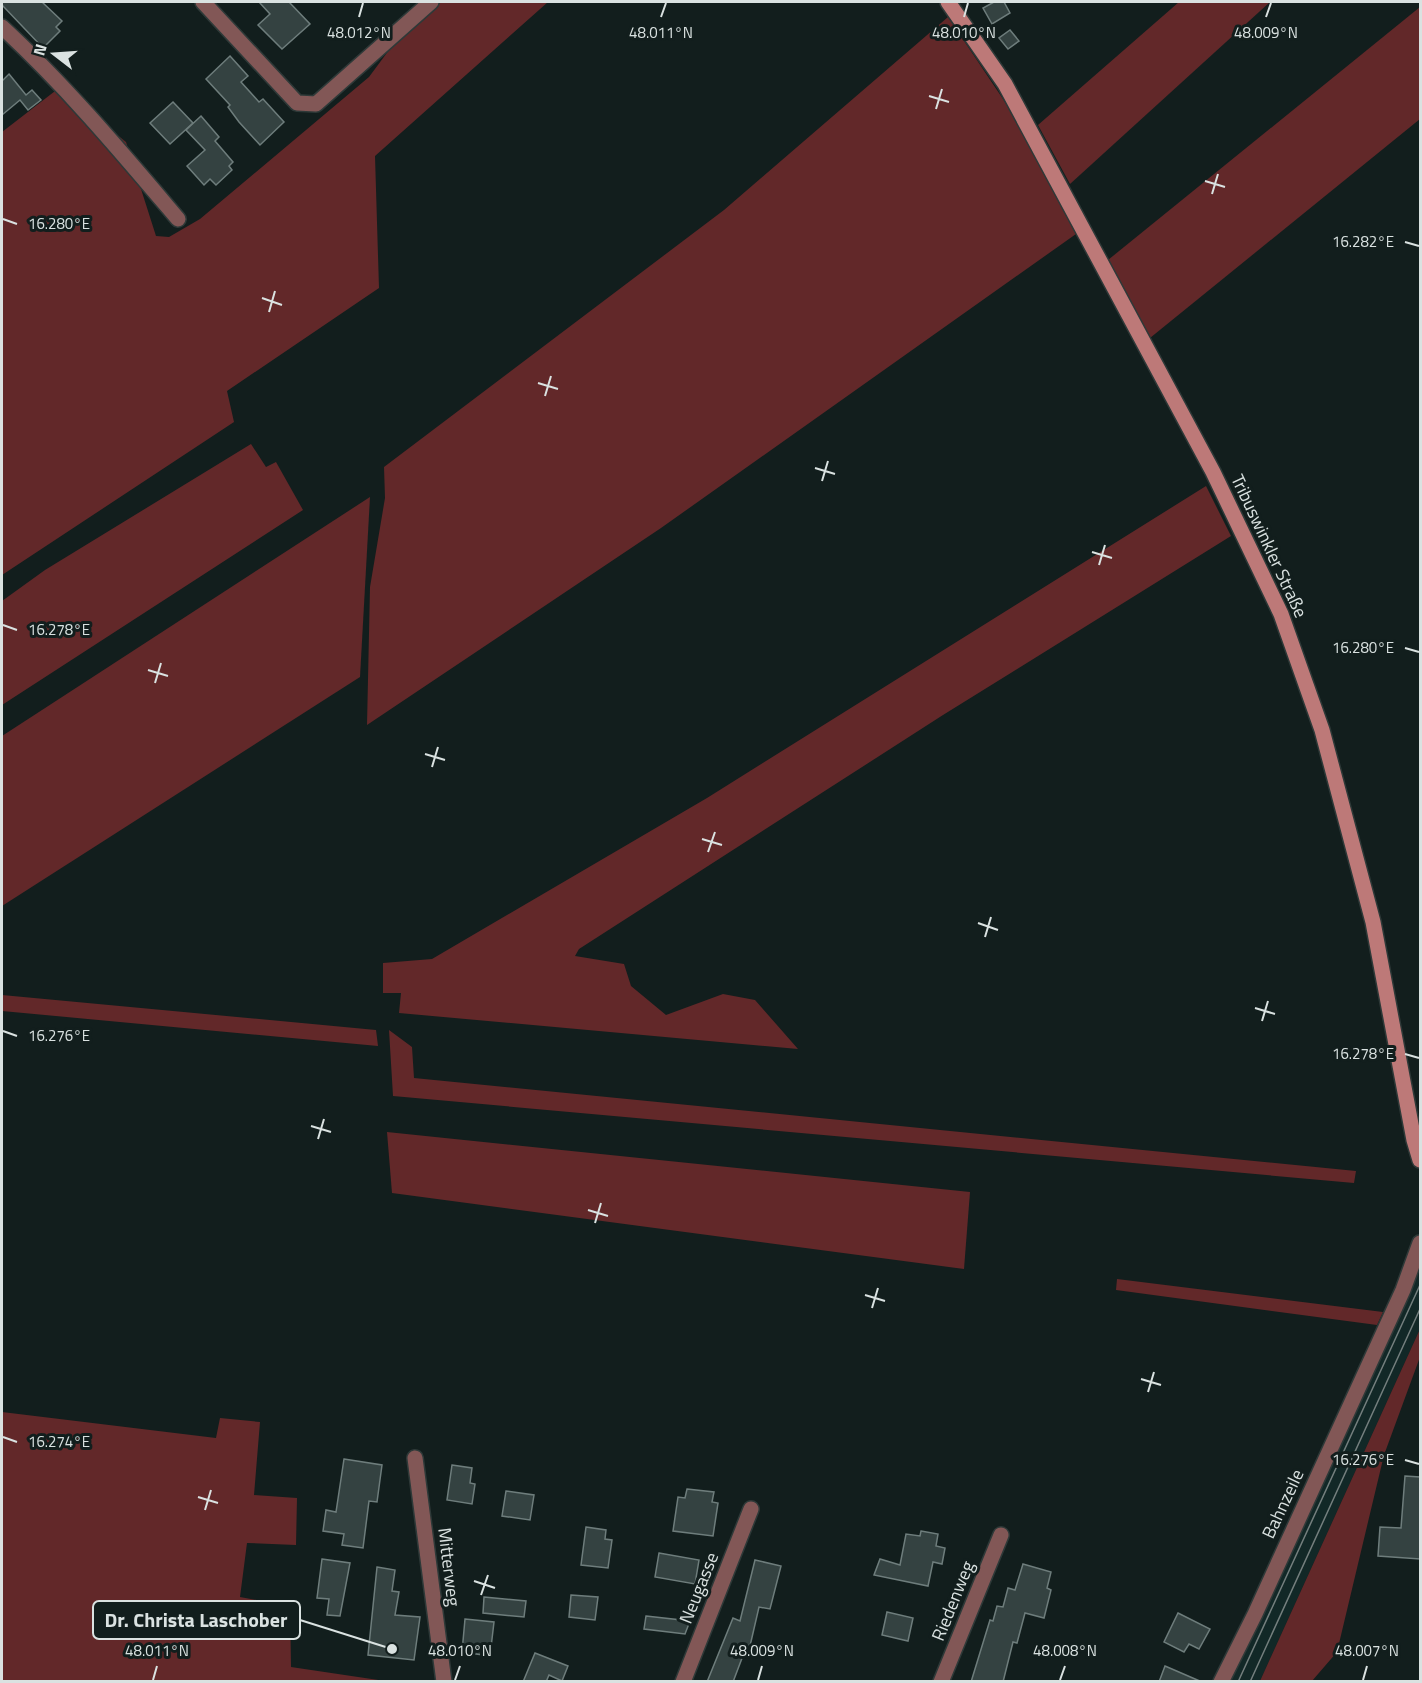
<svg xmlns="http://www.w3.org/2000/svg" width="1422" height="1683" viewBox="0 0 1422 1683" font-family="'Titillium Web',sans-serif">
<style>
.built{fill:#122827}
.green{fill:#622829}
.building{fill:#344241;stroke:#6e7d7c;stroke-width:1.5}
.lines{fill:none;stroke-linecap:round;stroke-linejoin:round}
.street-casing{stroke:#2e3938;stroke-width:18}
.secondary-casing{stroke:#2e3938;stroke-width:18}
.street{stroke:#825756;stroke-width:15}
.secondary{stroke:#bd7978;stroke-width:15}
.tram{stroke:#747f7e;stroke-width:1.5}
.ticks{fill:none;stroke:#dae2e1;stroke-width:2}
.labels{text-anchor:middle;stroke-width:6;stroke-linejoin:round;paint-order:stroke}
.street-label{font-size:18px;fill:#dae2e1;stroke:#121e1d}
.ticks-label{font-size:15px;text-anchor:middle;fill:#dae2e1;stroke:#121e1d;stroke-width:6;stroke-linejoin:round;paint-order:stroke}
.leader{fill:none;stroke:#dae2e1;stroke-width:2}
.callout-dot{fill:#dae2e1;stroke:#121e1d;stroke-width:2}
.callout{fill:#121e1d;stroke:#dae2e1;stroke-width:2}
.callout-label{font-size:20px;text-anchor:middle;font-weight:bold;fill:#dae2e1}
</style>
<rect width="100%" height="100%" fill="#121e1d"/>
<path class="built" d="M1420 1270V1329L1260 1681 1228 1682Z"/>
<g class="green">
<path d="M441 2H548L375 156 379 288 227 391 234 422 2 575V132L59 88 126 142 156 236 169 237 200 219 369 77 392 46Z"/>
<path d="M1179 2H1270L1070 184 1038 125Z"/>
<path d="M1420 7V119L1150 338 1108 260Z"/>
<path d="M948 17 1009 108 1076 234 661 528 367 725 370 587 385 498 384 467 724 210Z"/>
<path d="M251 444 266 467 276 462 303 510 2 705V601L45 570Z"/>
<path d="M1206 486 1231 536 943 715 579 949 575 956 624 964 631 986 666 1015 723 994 755 1000 798 1049 399 1013 401 993H383V963L432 959 707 798Z"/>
<path d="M370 497 360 677 2 906V736Z"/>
<path d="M2 995 376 1030 378 1046 2 1011Z"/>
<path d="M389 1030 412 1047 414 1078 1356 1171 1354 1183 393 1096Z"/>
<path d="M387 1132 970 1192 964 1269 392 1193Z"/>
<path d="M1117 1279 1383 1312 1377 1325 1116 1290Z"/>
<path d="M1420 1329V1357L1384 1455 1337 1652 1312 1681H1260Z"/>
<path d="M2 1412 216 1438 220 1418 260 1422 254 1495 297 1498 296 1545 247 1543 240 1597 290 1606 291 1667 385 1681H2Z"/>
</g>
<g class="building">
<path d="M2 2H42L62 21 56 27 60 31 43 48 2 5Z"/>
<path d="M259 2H289L310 24 282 49 258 25 270 14Z"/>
<path d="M994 2H1004L1010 13 992 24 983 8Z"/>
<path d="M1010 30 1019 41 1008 49 999 38Z"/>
<path d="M230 56 248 76 241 82 259 102 263 99 284 122 260 145 239 122 228 107 230 105 206 79Z"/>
<path d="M9 74 26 95 32 90 41 100 28 110 20 100 2 115V81Z"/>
<path d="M173 102 193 123 170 144 150 123Z"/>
<path d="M201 116 219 137 215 141 233 162 229 166 232 170 216 185 210 179 204 185 187 166 205 150 186 130Z"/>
<path d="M344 1459 382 1465 377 1502 369 1501 363 1548 342 1545 344 1534 323 1531 326 1510 336 1512Z"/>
<path d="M452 1465 472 1468 470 1483 475 1484 472 1504 447 1500Z"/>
<path d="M1405 1476 1420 1477V1559L1378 1556 1380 1527 1401 1528Z"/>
<path d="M687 1489 714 1492 712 1502 718 1503 713 1536 673 1531 678 1497 685 1498Z"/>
<path d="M506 1491 534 1495 530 1520 502 1516Z"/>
<path d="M586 1527 606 1530 605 1539 612 1540 608 1568 581 1565Z"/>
<path d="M921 1531 938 1534 936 1546 945 1548 942 1564 933 1562 928 1586 874 1575 880 1559 900 1565 906 1534 920 1536Z"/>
<path d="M659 1553 699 1560 695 1584 655 1577Z"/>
<path d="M322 1559 350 1563 340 1616 327 1615 329 1599 317 1598Z"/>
<path d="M755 1560 781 1566 770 1609 759 1607 750 1646 747 1645 733 1682H707L733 1618 740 1621Z"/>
<path d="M1023 1564 1051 1572 1047 1588 1051 1590 1044 1618 1025 1613 1017 1643 1013 1642 1003 1682H971L990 1620 993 1621 997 1606 1003 1607 1008 1588 1015 1590Z"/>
<path d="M377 1567 395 1570 392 1591 399 1592 395 1615 420 1617 414 1660 368 1655Z"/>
<path d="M571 1595 598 1597 595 1620 569 1617Z"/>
<path d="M484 1597 526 1601 524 1617 483 1613Z"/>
<path d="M887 1612 913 1618 908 1641 882 1635Z"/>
<path d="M1178 1613 1210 1629 1199 1649 1189 1644 1184 1652 1164 1642Z"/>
<path d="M646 1616 690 1621 685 1634 644 1629Z"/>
<path d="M465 1619 494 1622 490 1656 462 1652Z"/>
<path d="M535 1653 568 1666 562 1681 549 1675 546 1682H523Z"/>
<path d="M1165 1666 1202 1682H1159Z"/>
</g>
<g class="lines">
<defs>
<g id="street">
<path d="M203 2 297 103 316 104 431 2"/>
<path d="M2 27C66 86 122 153 178 219"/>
<path d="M415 1458 444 1682"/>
<path d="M683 1682 751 1509"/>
<path d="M941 1682 1001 1535"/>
<path d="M1221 1682 1255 1614 1403 1290 1420 1243"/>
</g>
<path id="secondary" d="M948 2 1005 84 1213 472 1281 614 1322 730 1373 922 1414 1140 1420 1160"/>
</defs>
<use href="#street" class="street-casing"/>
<use href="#secondary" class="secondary-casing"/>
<use href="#street" class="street"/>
<use href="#secondary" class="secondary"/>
<g class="tram">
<path d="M1238 1682 1420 1285"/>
<path d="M1250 1682 1420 1309"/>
</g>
</g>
<path class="ticks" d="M359 17 363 3M661 17 666 3M964 17 968 3M1266 17 1271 3M929 96 949 102M936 109 942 89M1205 181 1225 187M1212 194 1218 174M3 219 17 224M1405 242 1419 246M262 298 282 305M269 312 275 291M538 383 558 389M545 396 551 376M815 468 835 474M822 481 828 461M1092 552 1112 558M1099 565 1105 545M3 625 17 630M1405 648 1419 652M148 670 168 676M155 683 161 663M425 754 445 760M432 767 438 747M702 839 722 845M708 852 715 832M978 923 998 930M985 937 991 917M1255 1008 1275 1014M1262 1021 1268 1001M3 1031 17 1036M1405 1054 1419 1058M311 1126 331 1132M318 1139 324 1119M588 1210 608 1216M595 1223 601 1203M865 1295 885 1301M872 1308 878 1288M1141 1379 1161 1385M1148 1392 1154 1372M3 1437 17 1442M1405 1460 1419 1464M198 1497 218 1503M205 1510 211 1490M474 1581 495 1588M481 1595 488 1575M153 1680 157 1666M455 1680 460 1666M758 1680 762 1666M1060 1680 1065 1666M1363 1680 1367 1666"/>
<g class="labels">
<g class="street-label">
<text transform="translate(1269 546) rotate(65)" y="6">Tribuswinkler Straße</text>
<text transform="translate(1283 1504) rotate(-65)" y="6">Bahnzeile</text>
<text transform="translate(449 1567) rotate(83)" y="6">Mitterweg</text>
<text transform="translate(699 1588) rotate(-68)" y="6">Neugasse</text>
<text transform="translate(953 1601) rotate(-68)" y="6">Riedenweg</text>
</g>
</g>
<g class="ticks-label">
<text x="359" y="38">48.012°N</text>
<text x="661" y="38">48.011°N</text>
<text x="964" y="38">48.010°N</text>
<text x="1266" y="38">48.009°N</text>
<text x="59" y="229">16.280°E</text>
<text x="1363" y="247">16.282°E</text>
<text x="59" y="635">16.278°E</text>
<text x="1363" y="653">16.280°E</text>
<text x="59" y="1041">16.276°E</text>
<text x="1363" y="1059">16.278°E</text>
<text x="59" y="1447">16.274°E</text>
<text x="1363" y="1465">16.276°E</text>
<text x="157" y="1656">48.011°N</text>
<text x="460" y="1656">48.010°N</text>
<text x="762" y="1656">48.009°N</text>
<text x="1065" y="1656">48.008°N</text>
<text x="1367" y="1656">48.007°N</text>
</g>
<path class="leader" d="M392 1649L300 1620"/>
<circle class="callout-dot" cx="392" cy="1649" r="6"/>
<rect class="callout" x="93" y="1601" width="207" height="38" rx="6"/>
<g class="callout-label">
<text x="196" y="1627">Dr. Christa Laschober</text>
</g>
<rect width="1422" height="1683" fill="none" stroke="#dae2e1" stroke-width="6"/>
<g transform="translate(54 54) rotate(287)" stroke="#121e1d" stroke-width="4.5" paint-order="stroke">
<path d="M0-4.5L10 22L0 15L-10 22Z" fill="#dae2e1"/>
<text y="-9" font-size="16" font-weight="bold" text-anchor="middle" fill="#dae2e1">N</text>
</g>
</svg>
